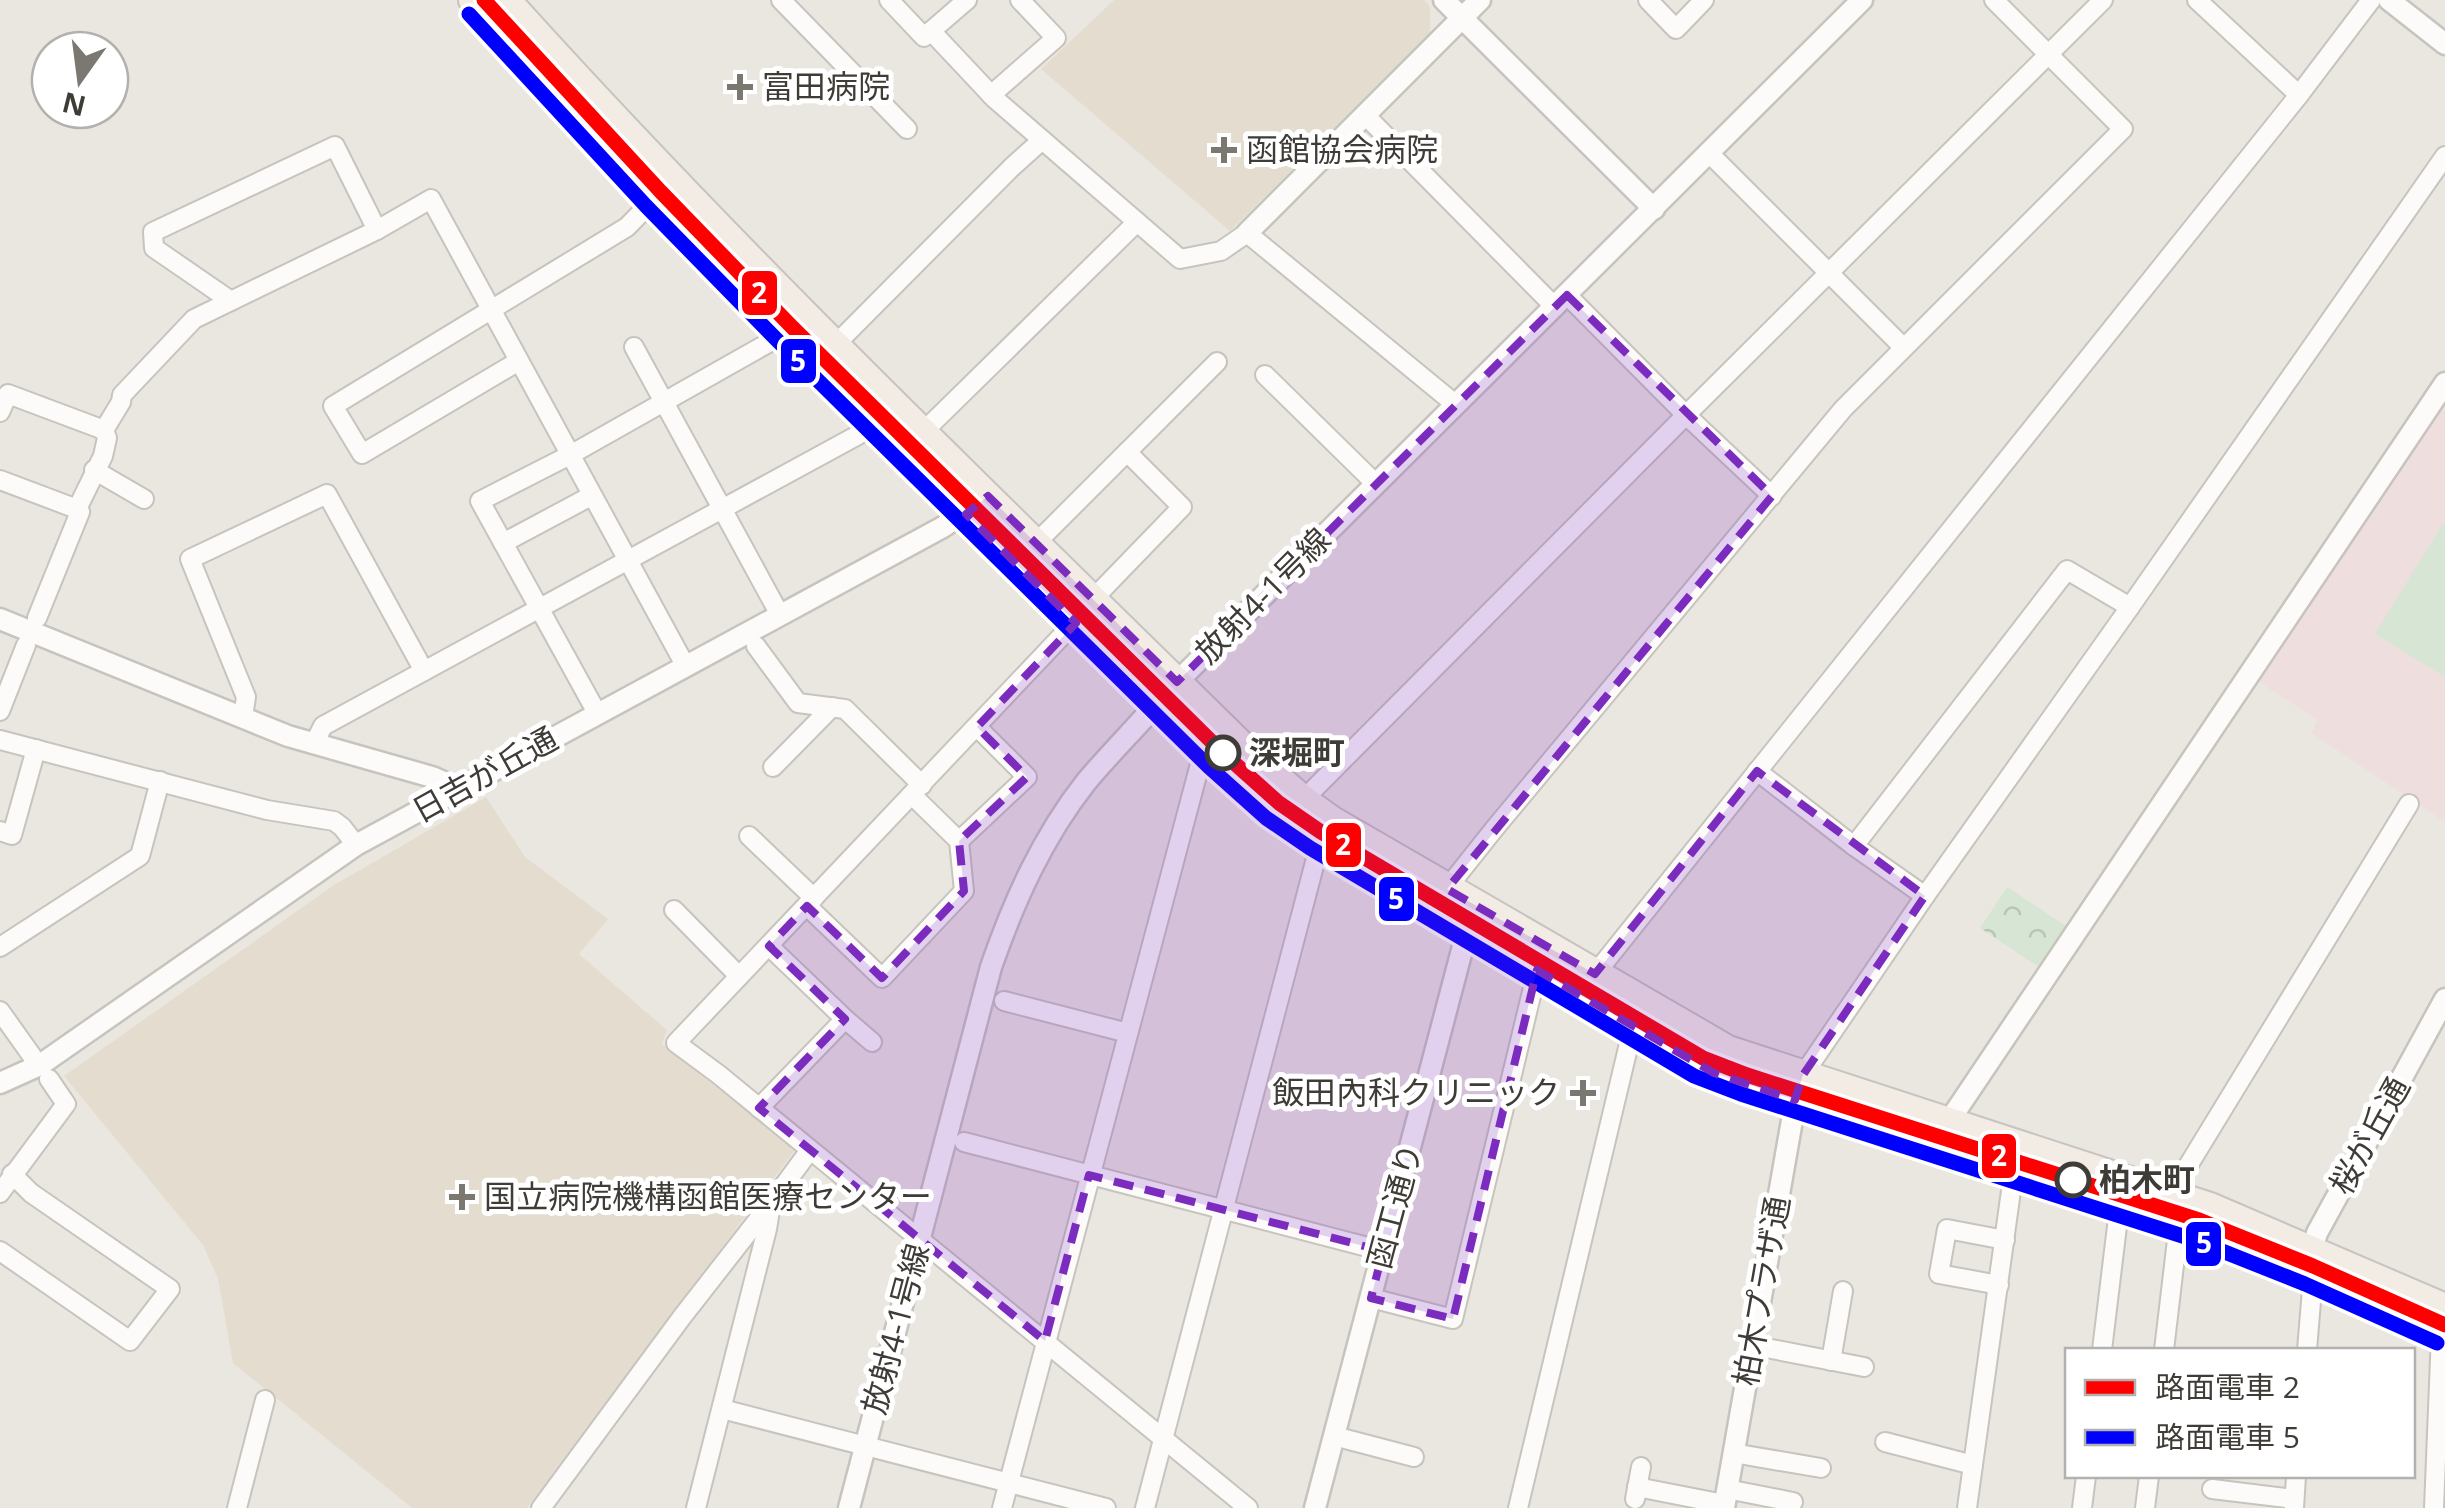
<svg xmlns="http://www.w3.org/2000/svg" width="2445" height="1508" viewBox="0 0 2445 1508" font-family="'Open Sans','Noto Sans JP',sans-serif">
<style>
.built{fill:#e4ddcf}
.education{fill:#eedfde}
.park{fill:url(#park-crowns)}
.garden{fill:#d7e5d4}
.lines{fill:none;stroke-linecap:round;stroke-linejoin:round}
.minor-casing{stroke:#c7c4be;stroke-width:22}
.tertiary-casing{stroke:#c7c4be;stroke-width:25}
.primary-casing{stroke:#c6c4c1;stroke-width:32}
.minor{stroke:#fcfbfa;stroke-width:18}
.tertiary{stroke:#fcfbfa;stroke-width:20}
.primary{stroke:#f2ece5;stroke-width:28}
.tram-1-casing{stroke:#fff;stroke-width:22}
.tram-2-casing{stroke:#fff;stroke-width:22}
.tram-1{stroke:#f00;stroke-width:15}
.tram-2{stroke:#00f;stroke-width:15}
.marked{fill:#7b2cbf;fill-opacity:0.2;stroke:#7b2cbf;stroke-width:8;stroke-dasharray:20 12;stroke-linejoin:round}
.poi-dot{fill:#7b7872;stroke:#fff;stroke-width:4}
.stop-dot{fill:#fff;stroke:#3f3c37;stroke-width:5}
.labels{text-anchor:middle;stroke-width:10;stroke-linejoin:round;paint-order:stroke}
.poi-label{font-size:32px;fill:#3f3c37;stroke:#fff;text-anchor:start}
.street-label{font-size:32px;fill:#3f3c37;stroke:#fff}
.stop-label{font-size:32px;font-weight:bold;fill:#3f3c37;stroke:#fff;text-anchor:start}
.line-badge{stroke:#fff;stroke-width:4}
.badge-label{font-size:28px;text-anchor:middle;font-weight:bold;fill:#fff}
</style>
<defs>
<pattern id="park-crowns" width="20" height="18" patternUnits="userSpaceOnUse" patternTransform="scale(2.5)"><rect width="20" height="18" fill="#d7e5d4"/><path d="M2 6a3 3 0 1 1 6 0M12 15a3 3 0 1 1 6 0" fill="none" stroke="#bac5b7"/></pattern>
</defs>
<rect width="100%" height="100%" fill="#eae7e0"/>
<g class="built">
<path d="M1114 0H1424L1430 7V33L1230 231 1041 69Z"/>
<path d="M486 797 525 857 608 919 579 954 667 1030 662 1044 795 1150 527 1508H412L233 1363 218 1279 203 1245 64 1076 334 885Z"/>
</g>
<path class="education" d="M2441 408 2445 410V822L2311 733 2317 720 2259 682Z"/>
<path class="park" d="M2007 887 2066 926 2039 967 1980 928Z"/>
<path class="garden" d="M2443 523 2445 524V677L2375 634Z"/>
<g class="lines">
<defs>
<g id="minor">
<path d="M781 0 907 129"/>
<path d="M889 0 924 37 931 31 995 99 1180 259 1221 251 1247 233 1455 404"/>
<path d="M1648 0 1676 29 1704 0"/>
<path d="M2197 0 2299 95"/>
<path d="M931 31 967 0"/>
<path d="M991 95 1056 38 1020 0"/>
<path d="M1366 116 1555 307"/>
<path d="M1708 152 1903 347"/>
<path d="M1567 295 1686 415 1772 496"/>
<path d="M231 301 154 248 153 232 335 146 377 230"/>
<path d="M835 345 1012 167 1042 140"/>
<path d="M634 347 780 615"/>
<path d="M519 361 362 454 333 406 627 227 662 191"/>
<path d="M1265 375 1375 483"/>
<path d="M0 412 8 394 104 430"/>
<path d="M923 432 1137 222"/>
<path d="M94 470 144 499"/>
<path d="M0 480 77 509"/>
<path d="M503 543 591 496"/>
<path d="M1036 543 1217 362"/>
<path d="M1092 600 1182 507 1127 452"/>
<path d="M37 618 80 512 77 509 103 456 107 438 104 430 121 402 122 395 194 319 377 230 431 199 685 665"/>
<path d="M1075 622 676 1043 718 1074 1248 1508"/>
<path d="M756 646 798 703 845 709 922 785"/>
<path d="M0 711 26 645"/>
<path d="M597 713 480 501 570 455 770 342 784 331"/>
<path d="M243 717 246 697 190 559 327 494 424 671"/>
<path d="M0 740 267 810 334 821 342 827 356 845"/>
<path d="M314 744 323 726 858 435 873 421"/>
<path d="M773 767 832 707"/>
<path d="M1757 771 1854 846 1925 896"/>
<path d="M1303 800 1686 415 2103 0"/>
<path d="M0 831 12 835 36 749"/>
<path d="M749 836 814 898"/>
<path d="M959 841 1027 777 977 727"/>
<path d="M1854 846 2067 570 2130 607"/>
<path d="M1451 890 1456 877 1495 828 1843 409 2123 129 1994 0"/>
<path d="M807 906 882 978 964 891 959 841 912 795"/>
<path d="M674 910 739 976"/>
<path d="M0 947 140 856 160 781"/>
<path d="M1595 974 2299 95 2371 0"/>
<path d="M1004 1001 1128 1033"/>
<path d="M0 1011 32 1056"/>
<path d="M845 1019 872 1042"/>
<path d="M1803 1075 1925 896 2130 607 2445 156"/>
<path d="M759 1108 845 1019 769 946"/>
<path d="M964 1142 1383 1251"/>
<path d="M0 1193 66 1104 49 1079"/>
<path d="M0 1251 130 1341 170 1289 31 1193 12 1174"/>
<path d="M1999 1285 1939 1274 1947 1229 2005 1240"/>
<path d="M1371 1298 1453 1319 1537 971"/>
<path d="M1751 1345 1864 1367"/>
<path d="M2102 1350 2118 1218"/>
<path d="M2164 1350 2177 1240 2175 1195 2180 1179 2409 804"/>
<path d="M2307 1350 2313 1277"/>
<path d="M1831 1361 1843 1291"/>
<path d="M722 1409 1106 1508"/>
<path d="M1334 1436 1414 1457"/>
<path d="M1885 1442 1973 1465"/>
<path d="M1733 1453 1821 1468"/>
<path d="M1637 1487 1724 1504"/>
<path d="M1727 1489 1793 1502"/>
<path d="M2212 1489 2294 1499"/>
<path d="M1635 1499 1641 1467"/>
<path d="M237 1508 265 1400"/>
<path d="M541 1508 682 1317 771 1203 810 1150"/>
<path d="M696 1508 767 1229 771 1204"/>
<path d="M1002 1508 1204 749"/>
<path d="M1145 1508 1320 843"/>
<path d="M1518 1508 1633 1027"/>
<path d="M1967 1508 2015 1162"/>
<path d="M2082 1508 2086 1476"/>
<path d="M2145 1508 2149 1476"/>
<path d="M2294 1508 2296 1476"/>
<path d="M2434 1508 2441 1334"/>
</g>
<g id="tertiary">
<path d="M1444 0 1654 209"/>
<path d="M2389 0 2445 44"/>
<path d="M1247 233 1480 0"/>
<path d="M0 619 288 736 432 777 459 789"/>
<path d="M0 1083 40 1065 356 845 943 527 974 506"/>
<path d="M1941 1133 2445 383"/>
<path d="M2313 1264 2312 1249 2317 1233 2445 999"/>
<path d="M849 1508 991 967C1014 901 1042 838 1086 782 1111 752 1139 725 1164 695L1862 0"/>
<path d="M1315 1508 1467 931 1472 921"/>
<path d="M1724 1508 1798 1086"/>
</g>
<g id="primary">
<path d="M473 0 655 198 784 331 1204 749 1284 820 1467 931 1714 1073 2177 1223 2313 1277 2445 1335"/>
<path d="M506 0C741 261 995 503 1245 749L1303 800 1331 820 1728 1050 2210 1207 2445 1308"/>
</g>
</defs>
<use href="#minor" class="minor-casing"/>
<use href="#tertiary" class="tertiary-casing"/>
<use href="#primary" class="primary-casing"/>
<use href="#minor" class="minor"/>
<use href="#tertiary" class="tertiary"/>
<use href="#primary" class="primary"/>
<defs>
<path id="tram-1" d="M484 0 661 192 791 326 1223 753 1279 803 1321 832 1703 1058 1747 1075 2199 1220 2313 1266 2445 1325"/>
<path id="tram-2" d="M469 14 646 206 777 340 1209 767 1266 818 1310 848 1694 1076 1741 1094 2192 1239 2305 1284 2437 1343"/>
</defs>
<use href="#tram-1" class="tram-1-casing"/>
<use href="#tram-2" class="tram-2-casing"/>
<use href="#tram-1" class="tram-1"/>
<use href="#tram-2" class="tram-2"/>
</g>
<path class="marked" d="M1567 295 1772 496 1447 889 1595 974 1757 771 1925 896 1803 1075 1795 1100 1714 1073 1537 970 1453 1319 1371 1298 1383 1251 1089 1175 1045 1341 759 1108 845 1019 769 946 807 906 882 978 964 891 959 841 1027 777 977 727 1076 623 966 514 988 496 1177 682Z"/>
<g class="poi-dot">
<path d="M735 72h10v10h10v10h-10v10h-10v-10h-10v-10h10z"/>
<path d="M1219 135h10v10h10v10h-10v10h-10v-10h-10v-10h10z"/>
<path d="M1578 1078h10v10h10v10h-10v10h-10v-10h-10v-10h10z"/>
<path d="M457 1182h10v10h10v10h-10v10h-10v-10h-10v-10h10z"/>
</g>
<g class="stop-dot">
<circle cx="1223" cy="753" r="16"/>
<circle cx="2073" cy="1180" r="16"/>
</g>
<g class="labels">
<g class="poi-label">
<text x="762" y="98">富田病院</text>
<text x="1246" y="161">函館協会病院</text>
<text x="1560" y="1104" text-anchor="end">飯田內科クリニック</text>
<text x="484" y="1208">国立病院機構函館医療センター</text>
</g>
<g class="street-label">
<text transform="translate(1263 596) rotate(-45)" y="11">放射4-1号線</text>
<text transform="translate(485 775) rotate(-29)" y="11">日吉が丘通</text>
<text transform="translate(2370 1136) rotate(-61)" y="11">桜が丘通</text>
<text transform="translate(1395 1206) rotate(-75)" y="11">函工通り</text>
<text transform="translate(1762 1291) rotate(-80)" y="11">柏木プラザ通</text>
<text transform="translate(896 1329) rotate(-75)" y="11">放射4-1号線</text>
</g>
<g class="stop-label">
<text x="1249" y="764">深堀町</text>
<text x="2099" y="1191">柏木町</text>
</g>
</g>
<g class="line-badge">
<rect x="740" y="269" width="39" height="48" rx="10" fill="#f00"/>
<rect x="779" y="337" width="39" height="48" rx="10" fill="#00f"/>
<rect x="1324" y="821" width="39" height="48" rx="10" fill="#f00"/>
<rect x="1377" y="875" width="39" height="48" rx="10" fill="#00f"/>
<rect x="1980" y="1132" width="38" height="48" rx="10" fill="#f00"/>
<rect x="2184" y="1220" width="39" height="48" rx="10" fill="#00f"/>
</g>
<g class="badge-label">
<text x="759" y="303">2</text>
<text x="798" y="371">5</text>
<text x="1343" y="855">2</text>
<text x="1396" y="909">5</text>
<text x="1999" y="1166">2</text>
<text x="2204" y="1253">5</text>
</g>
<rect x="2065" y="1348" width="350" height="130" fill="#ffffff" stroke="#b2b1af" stroke-width="2.5"/>
<rect x="2085" y="1380" width="50" height="15" fill="#ff0000" stroke="#b2b1af" stroke-width="2.5"/>
<text x="2155" y="1398" font-size="30" fill="#3f3c37">路面電車 2</text>
<rect x="2085" y="1430" width="50" height="15" fill="#0000ff" stroke="#b2b1af" stroke-width="2.5"/>
<text x="2155" y="1448" font-size="30" fill="#3f3c37">路面電車 5</text>
<g transform="translate(80 80) rotate(194)"><circle r="48" fill="#ffffff" stroke="#b2b1af" stroke-width="2.5"/>
<path d="M0-8L18 38L0 25L-18 38Z" fill="#7b7872"/>
<text y="-15" font-size="28" font-weight="bold" text-anchor="middle" fill="#3f3c37">N</text>
</g>
</svg>
